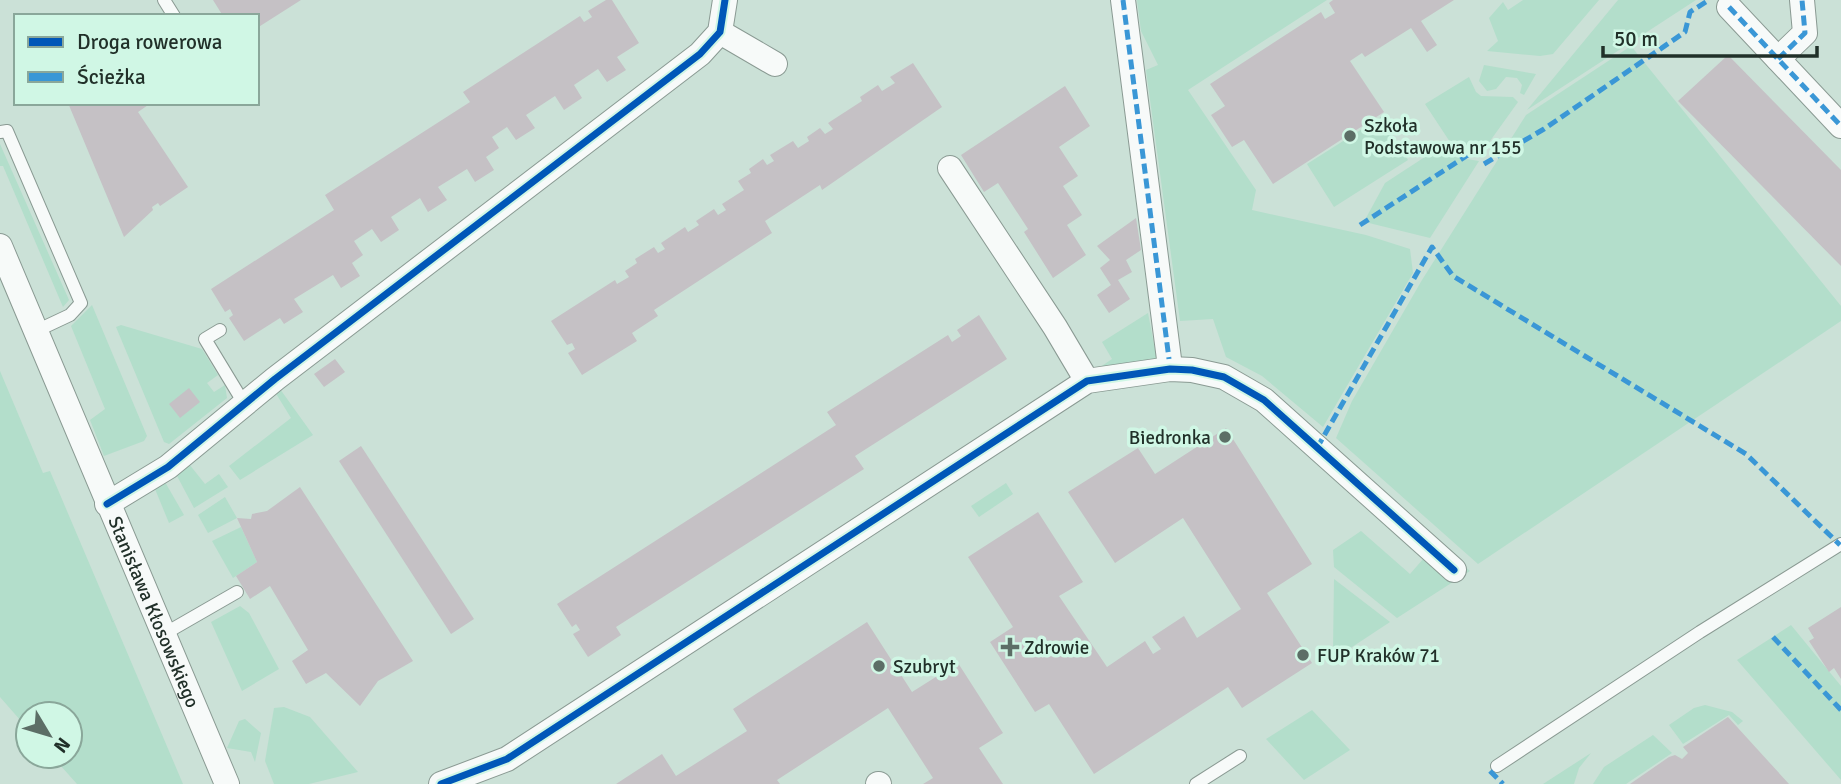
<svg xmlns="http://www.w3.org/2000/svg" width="1841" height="784" viewBox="0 0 1841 784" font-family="Signika,sans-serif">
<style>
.green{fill:#b3decb}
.building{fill:#c5c1c5}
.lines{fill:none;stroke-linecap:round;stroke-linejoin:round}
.lane-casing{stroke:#8a9a93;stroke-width:14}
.street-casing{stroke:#8a9a93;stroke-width:26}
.lane{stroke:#f7faf9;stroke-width:12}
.street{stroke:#f7faf9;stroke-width:24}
.quiet{stroke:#3a97d6;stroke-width:5;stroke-dasharray:10 5;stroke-linecap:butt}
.cycleway-casing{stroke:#d0f7e5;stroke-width:11}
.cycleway{stroke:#0057b8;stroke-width:7}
.poi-dot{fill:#5c6e66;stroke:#d0f7e5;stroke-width:2.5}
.labels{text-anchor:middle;stroke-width:7;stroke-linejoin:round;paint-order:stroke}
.poi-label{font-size:19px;fill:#213029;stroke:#d0f7e5;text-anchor:start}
.street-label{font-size:19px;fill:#213029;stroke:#d0f7e5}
</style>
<rect width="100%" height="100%" fill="#cbe1d7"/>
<g class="green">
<path d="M1137 0H1327L1188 90 1256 190 1252 210 1366 235 1410 249 1413 273 1323 427 1262 376 1226 357 1213 319 1180 321 1146 70 1158 65 1141 31Z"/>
<path d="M1523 0H1599L1553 54 1540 56 1487 51 1498 41 1489 18 1503 2 1508 10Z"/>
<path d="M1618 0H1696L1527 110Z"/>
<path d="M1631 46 1841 306V321L1478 564 1336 438 1352 401 1422 280 1526 115Z"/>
<path d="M1484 65 1536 74 1524 95 1520 93 1522 85 1517 78 1506 77 1496 89 1487 91 1479 81Z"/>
<path d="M1469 77 1476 92 1481 96 1513 97 1518 102 1485 148 1450 142 1425 104Z"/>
<path d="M1381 117 1408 160 1334 207 1307 164Z"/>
<path d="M0 144 69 300 63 307 3 166H0Z"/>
<path d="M1431 153 1479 161 1430 238 1369 223 1366 218 1385 183Z"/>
<path d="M92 305 147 436 144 441 104 456 90 420 105 409 71 326Z"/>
<path d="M1148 313 1157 360 1096 370 1112 359 1102 342Z"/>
<path d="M121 325 202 349 218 375 207 383 214 392 225 385 227 398 169 444 164 442 116 327Z"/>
<path d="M0 371 43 473 50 471 183 784H77L52 756H70V714H28V729L0 697Z"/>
<path d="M280 389 313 435 240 480 229 466 291 418 275 392Z"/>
<path d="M189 464 205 484 219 474 228 487 194 508 176 474Z"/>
<path d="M165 482 184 515 169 523 155 489Z"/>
<path d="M1006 483 1013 494 979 517 971 506Z"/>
<path d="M225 497 237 518 208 533 198 515Z"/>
<path d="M241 527 257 562 233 578 212 541Z"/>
<path d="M1361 531 1410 574 1424 558 1462 564 1470 571 1397 618 1334 567 1333 550Z"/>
<path d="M1334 579 1390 622 1340 655 1333 648Z"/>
<path d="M240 606 249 613 279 669 242 691 211 622Z"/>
<path d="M1791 625 1841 686V780L1737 660Z"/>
<path d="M1705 705 1732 712 1743 721 1738 725 1729 715 1683 744 1669 725 1694 708Z"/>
<path d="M284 707 310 717 358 772 309 784H274L265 761 274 708Z"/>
<path d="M1312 710 1350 750 1304 780 1266 739Z"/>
<path d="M245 719 261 733 255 762 251 752 227 748 239 721Z"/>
<path d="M1653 735 1672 753 1626 784H1593L1604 767Z"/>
<path d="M1591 753 1579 768 1574 784H1543Z"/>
</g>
<g class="building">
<path d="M213 0H301L257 28V16H223Z"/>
<path d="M606 0H612L639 43 617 57 626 70 607 82 598 69 574 85 582 98 564 110 555 96 526 115 535 128 516 140 507 127 492 137 499 148 486 157 494 170 475 182 467 169 438 187 447 200 428 212 420 198 391 217 399 230 381 242 372 229 354 241 363 255 352 263 360 276 341 288 333 275 294 299 303 312 284 324 280 318 244 341 229 318 233 315 230 309 225 312 211 289 334 210 325 195 470 102 463 92 580 16 584 22 592 17 588 11Z"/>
<path d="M1333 0H1454L1421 21 1437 45 1427 52 1411 28 1365 57 1362 53 1350 61 1384 112 1273 184 1244 140 1232 147 1211 115 1225 106 1210 84 1321 12 1325 19 1335 13 1329 3Z"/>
<path d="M1728 55 1841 170V266L1678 101Z"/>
<path d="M913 63 942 107 822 190 820 185 765 221 772 233 654 310 658 316 632 333 637 341 582 375 568 353 575 349 572 343 567 345 551 321 615 280 617 284 629 277 625 271 637 263 635 259 654 247 658 253 665 249 661 243 685 227 688 232 699 225 696 221 714 209 718 215 726 210 722 204 744 190 738 181 751 173 749 169 763 159 767 165 774 161 770 155 793 141 798 148 809 141 807 137 820 128 825 134 833 129 828 123 862 101 860 97 878 85 882 91 895 83 890 77Z"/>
<path d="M1065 86 1090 126 1059 147 1078 176 1063 186 1082 215 1067 225 1086 255 1053 278 1024 232 1028 229 998 183 984 192 961 155Z"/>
<path d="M68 103H151L138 112 188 187 160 206 158 203 152 207 153 210 124 237Z"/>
<path d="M1136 218 1141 250 1126 260 1132 272 1118 280 1130 299 1109 313 1097 295 1111 285 1100 268 1110 260 1097 246Z"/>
<path d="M979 315 1007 359 855 456 864 469 616 627 621 635 588 657 573 634 580 630 576 624 572 627 557 604 836 425 827 412 948 335 952 342 961 336 957 330Z"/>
<path d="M335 359 345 372 324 387 314 374Z"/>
<path d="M189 388 200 402 180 418 169 404Z"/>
<path d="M1226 428 1312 564 1267 593 1312 663 1242 708 1228 687 1094 774 1049 704 1035 712 990 642 1013 627 968 557 1038 512 1083 582 1059 596 1107 667 1145 641 1153 654 1161 649 1152 637 1184 616 1197 638 1241 609 1183 518 1115 563 1068 492 1138 448 1155 474Z"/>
<path d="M361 446 474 619 451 634 339 461Z"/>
<path d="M300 487 413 661 378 681 360 706 326 673 306 684 292 661 308 650 270 586 250 599 236 576 257 562 237 518 251 519 252 514 267 511Z"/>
<path d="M1841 607V679L1834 668 1829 672 1809 641 1814 638 1808 628Z"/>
<path d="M867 622 912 692 958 663 1003 733 979 748 1003 784H923L933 778 888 708 777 780 780 784H616L662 754 676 776 747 731 733 709Z"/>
<path d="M1728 717 1789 784H1630L1669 757 1675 755 1682 759 1688 753 1683 747Z"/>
</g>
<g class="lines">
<defs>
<g id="lane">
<path d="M164 0 174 16"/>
<path d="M0 132 7 131 81 303 70 315 36 331"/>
<path d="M220 330 205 339 245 405"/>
<path d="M164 634 237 592"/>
<path d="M1497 766 1700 632 1841 544"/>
<path d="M1196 784 1240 756"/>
</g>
<g id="street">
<path d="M1123 0 1169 359"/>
<path d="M1729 7 1841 126"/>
<path d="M720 32 775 64"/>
<path d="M1778 59 1805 33 1802 0"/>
<path d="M950 168 1055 327 1087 381"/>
<path id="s1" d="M0 246 227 784"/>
<path d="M107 504 168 467 275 379 700 54 720 32 725 0"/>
<path d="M441 784 507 759 1087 381 1170 369 1192 370 1224 377 1264 400 1454 570"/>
<path d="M878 784H879"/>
</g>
</defs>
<use href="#lane" class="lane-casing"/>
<use href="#street" class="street-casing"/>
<use href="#lane" class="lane"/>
<use href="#street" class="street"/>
<g class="quiet">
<path d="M1123 0 1169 359"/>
<path d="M1729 7 1841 126"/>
<path d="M1778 59 1805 33 1802 0"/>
<path d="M1484 164 1544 129 1685 32 1690 12 1709 0"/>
<path d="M1360 225 1474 151"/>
<path d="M1317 448 1432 247 1453 276 1746 454 1840 545"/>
<path d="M1773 637 1841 710"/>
<path d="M1490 771 1503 784"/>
</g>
<defs>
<g id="cycleway">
<path d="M107 504 168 467 275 379 700 54 720 32 725 0"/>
<path d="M441 784 507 759 1087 381 1170 369 1192 370 1224 377 1264 400 1454 570"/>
</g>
</defs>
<use href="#cycleway" class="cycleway-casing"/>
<use href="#cycleway" class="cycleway"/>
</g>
<g class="poi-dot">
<circle cx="1350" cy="136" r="7"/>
<circle cx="1225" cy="437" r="7"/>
<path d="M1006.5 636.5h7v7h7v7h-7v7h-7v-7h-7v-7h7z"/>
<circle cx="1303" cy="655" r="7"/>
<circle cx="879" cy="666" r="7"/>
</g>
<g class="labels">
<g class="poi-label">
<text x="1364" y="132">Szkoła<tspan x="1364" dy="22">Podstawowa nr 155</tspan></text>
<text x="1211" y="444" text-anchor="end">Biedronka</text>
<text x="1024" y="654">Zdrowie</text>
<text x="1317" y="662">FUP Kraków 71</text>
<text x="893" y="673">Szubryt</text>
</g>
<g class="street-label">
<text dy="7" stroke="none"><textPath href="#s1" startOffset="397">Stanisława Kłosowskiego</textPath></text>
</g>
</g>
<rect x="14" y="14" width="245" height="91" fill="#d0f7e5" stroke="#8aa79a" stroke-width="2"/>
<rect x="28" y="37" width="35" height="10" fill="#0057b8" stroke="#8aa79a" stroke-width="2"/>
<text x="77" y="49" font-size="21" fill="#213029">Droga rowerowa</text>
<rect x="28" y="72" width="35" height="10" fill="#3a97d6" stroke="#8aa79a" stroke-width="2"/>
<text x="77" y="84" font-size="21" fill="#213029">Ścieżka</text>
<g transform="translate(49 735) rotate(128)"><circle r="33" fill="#d0f7e5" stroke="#8aa79a" stroke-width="2"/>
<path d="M0-5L12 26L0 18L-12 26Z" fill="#5c6e66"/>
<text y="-10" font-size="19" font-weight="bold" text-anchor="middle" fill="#213029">N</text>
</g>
<path d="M1603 46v10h214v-10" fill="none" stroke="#213029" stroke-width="3.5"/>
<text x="1614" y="46" font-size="21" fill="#213029" stroke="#d0f7e5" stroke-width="5" paint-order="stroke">50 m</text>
</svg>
